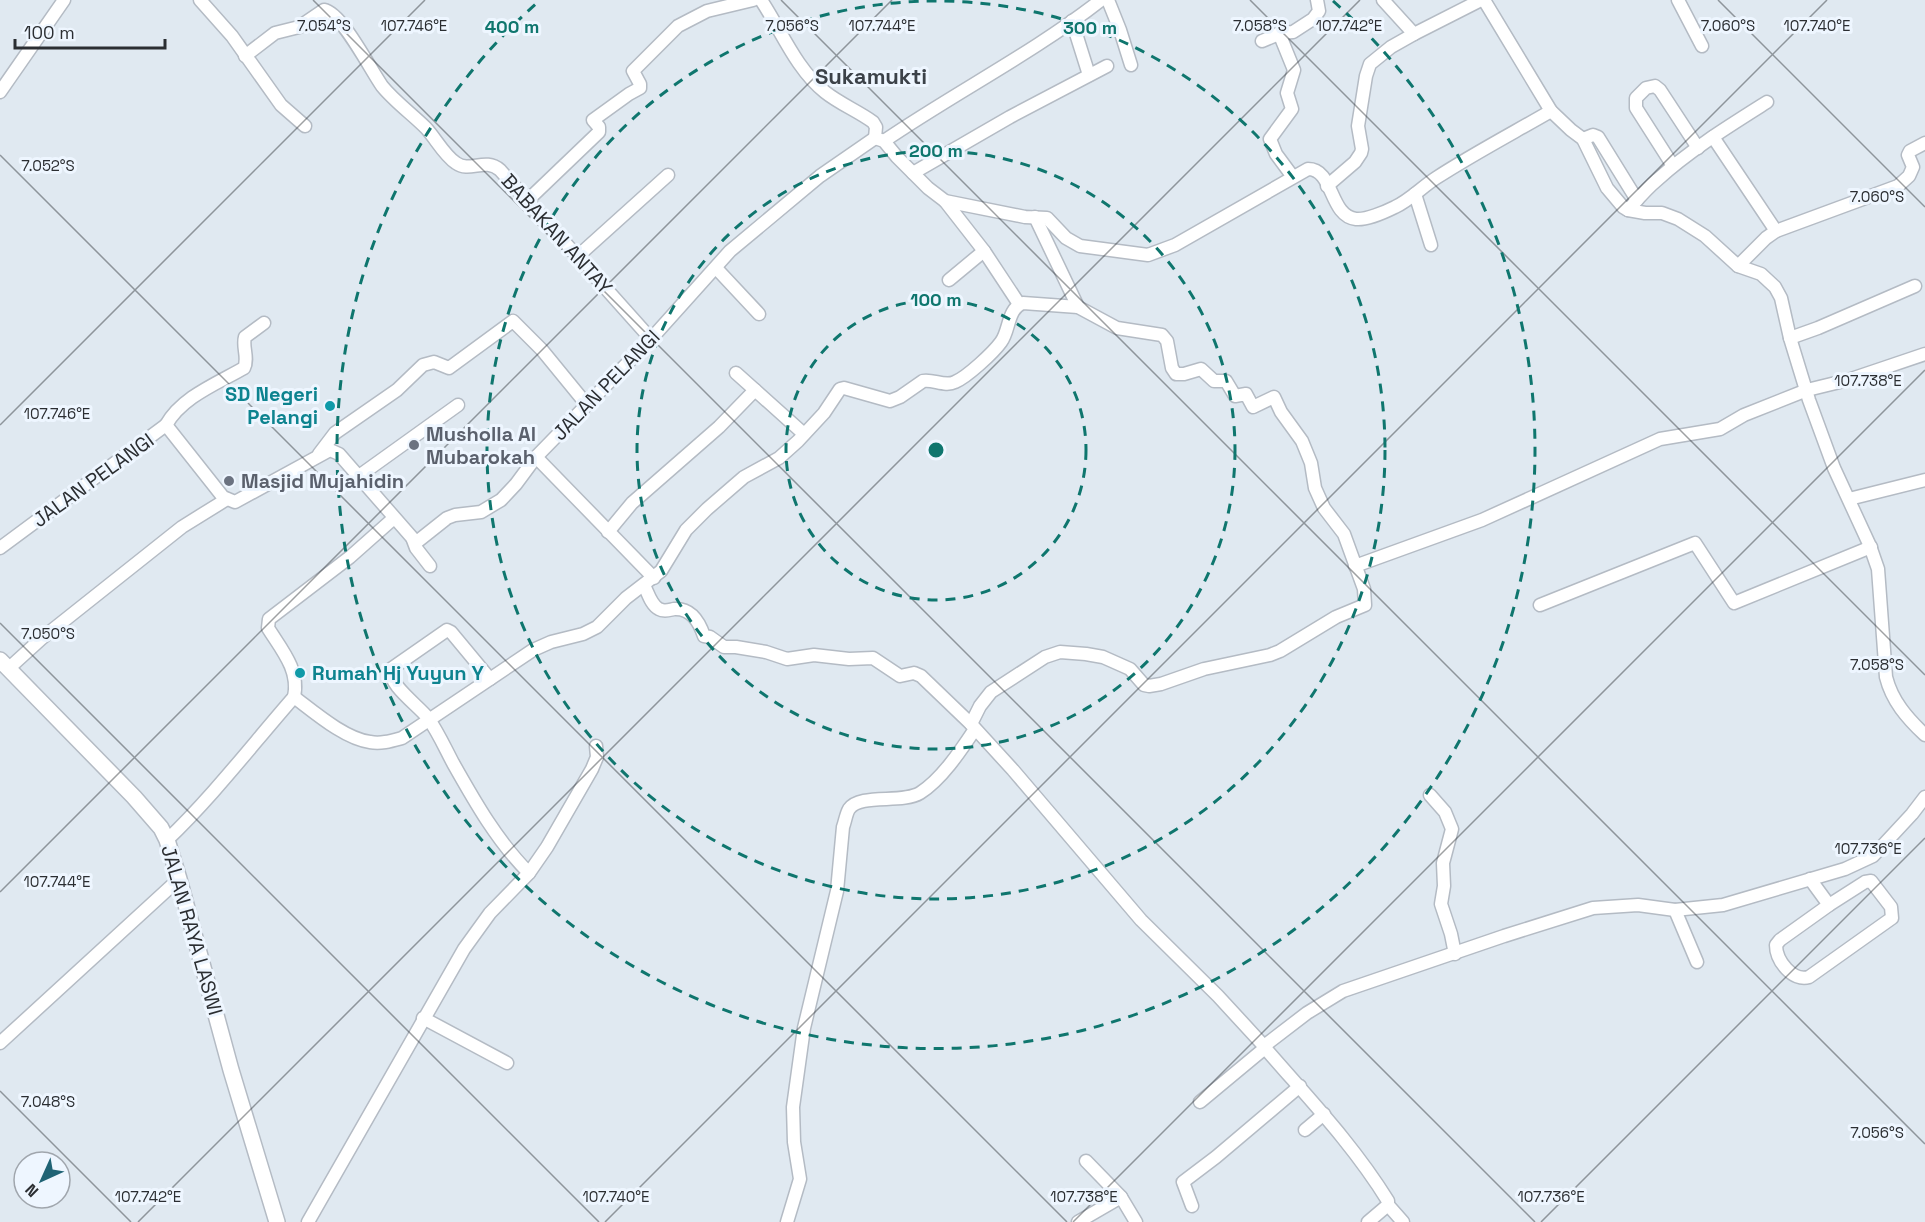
<svg xmlns="http://www.w3.org/2000/svg" width="1925" height="1222" viewBox="0 0 1925 1222" font-family="'Space Grotesk',sans-serif">
<style>
.lines{fill:none;stroke-linecap:round;stroke-linejoin:round}
.minor-casing{stroke:#b4bbc4;stroke-width:15}
.major-casing{stroke:#b4bbc4;stroke-width:18}
.minor{stroke:#fff;stroke-width:12}
.major{stroke:#fff;stroke-width:15}
.ticks{fill:none;stroke:#2b2e32;stroke-width:1.5;stroke-opacity:0.45}
.ring{fill:none;stroke:#0f766e;stroke-width:3;stroke-dasharray:10 8}
.culture-dot{fill:#0f9aa8;stroke:#eef6ff;stroke-width:2}
.worship-dot{fill:#6b7280;stroke:#eef6ff;stroke-width:2}
.labels{text-anchor:middle;stroke-width:6;stroke-linejoin:round;paint-order:stroke}
.street-label{font-size:20px;fill:#2b2e32;stroke:#eef6ff}
.culture-label{font-size:20px;font-weight:bold;fill:#0d838f;stroke:#eef6ff;text-anchor:end}
.worship-label{font-size:20px;font-weight:bold;fill:#5b616d;stroke:#eef6ff;text-anchor:start}
.quarter-label{font-size:22px;font-weight:bold;fill:#3c4249;stroke:#eef6ff}
.ticks-label{font-size:15px;text-anchor:middle;fill:#2b2e32;stroke:#eef6ff;stroke-width:6;stroke-linejoin:round;paint-order:stroke}
.centre{fill:#0f766e;stroke:#eef6ff;stroke-width:3}
.ring-label{font-size:18px;text-anchor:middle;font-weight:bold;fill:#0f766e;stroke:#eef6ff;stroke-width:6;stroke-linejoin:round;paint-order:stroke}
</style>
<rect width="100%" height="100%" fill="#e0e9f1"/>
<g class="lines">
<defs>
<g id="minor">
<path d="M200 0 232 36 281 105 305 126"/>
<path d="M761 0C781 30 796 69 825 92 840 104 858 111 873 122L876 127 875 138 884 141 897 157 928 188 945 201 1025 217 1047 218 1066 238 1080 246 1148 255 1175 245 1308 169C1334 169 1329 216 1356 219 1366 220 1385 212 1395 207 1410 200 1422 187 1436 178 1473 154 1513 133 1551 111"/>
<path d="M1108 0 1120 30 1131 65"/>
<path d="M1383 0 1414 34 1481 0"/>
<path d="M1484 0 1551 111 1571 130 1583 139 1607 188 1623 207 1628 210 1645 213H1662L1678 219 1705 236 1738 266 1761 274 1775 287 1781 298 1790 338 1809 400 1834 468 1870 546 1878 569 1886 677C1892 701 1907 718 1925 735"/>
<path d="M1678 0 1702 46"/>
<path d="M1072 21 1089 75"/>
<path d="M1279 33 1294 70 1287 93 1292 109 1270 139 1276 154 1293 177"/>
<path d="M1262 41 1281 33 1293 32 1313 19 1319 11 1317 0"/>
<path d="M245 56 275 33 299 27 324 10C342 13 370 69 382 86 394 101 412 114 426 128 436 139 444 155 456 163 470 173 485 157 500 170L651 339"/>
<path d="M0 92 64 0"/>
<path d="M1713 137 1776 231"/>
<path d="M1583 139 1593 135 1598 137 1637 200"/>
<path d="M884 141C956 92 1033 53 1101 0"/>
<path d="M1673 166 1636 108V98L1646 88 1655 86 1660 90 1698 148"/>
<path d="M913 173 1010 117 1107 66"/>
<path d="M1327 186 1355 162 1361 153 1362 149 1358 126 1366 76 1370 64 1391 47 1414 34"/>
<path d="M1415 194 1431 245"/>
<path d="M528 200 599 132V127L593 120 629 94 640 88V84L633 71 678 26 707 11 753 0"/>
<path d="M945 201 984 251 1019 304"/>
<path d="M1628 210C1637 200 1646 189 1657 180 1690 150 1729 126 1767 102"/>
<path d="M1035 217 1078 307"/>
<path d="M578 256 668 175"/>
<path d="M1738 266 1766 238 1776 231 1898 186 1909 176 1913 167 1908 155 1910 151 1925 143"/>
<path d="M716 268 759 314"/>
<path d="M949 280 984 251"/>
<path d="M1790 338 1818 328 1915 286"/>
<path d="M736 373 755 390"/>
<path d="M166 425C182 397 216 384 244 368 249 358 242 347 245 337L264 323"/>
<path d="M319 454 335 433 397 390 423 365 434 362 449 368 513 321 542 350 587 405"/>
<path d="M536 457 654 578"/>
<path d="M359 476 458 405"/>
<path d="M1849 499 1925 480"/>
<path d="M608 532 632 503 719 427 755 390 804 434"/>
<path d="M413 540 416 548 430 566"/>
<path d="M0 548 166 425 223 497 235 502 330 450 339 454 415 541H418L447 518 455 515 481 512 501 500 516 484 536 457 651 339 730 251 820 176 875 138"/>
<path d="M1355 566 1482 520 1660 439 1720 429 1744 415 1807 390 1848 380 1925 354"/>
<path d="M644 585C648 593 651 605 659 609 664 612 669 610 674 609 691 608 699 621 704 636L710 637 724 647H736L766 652 787 659 814 655 849 659 873 658 900 676 914 673 921 676 971 724 1013 770 1141 920 1218 996 1264 1046"/>
<path d="M1540 605 1695 543 1734 603 1871 547"/>
<path d="M8 669 41 639 182 527 227 499"/>
<path d="M490 679 451 632 447 630 391 669C387 684 419 706 428 718 438 732 445 748 453 763 475 802 497 841 529 873"/>
<path d="M294 697C300 670 281 649 268 628L269 619 350 557 394 518"/>
<path d="M1430 795 1445 812 1452 829 1443 863 1444 886 1441 904 1451 934 1455 954"/>
<path d="M167 840C213 796 252 745 294 697 314 712 345 739 370 742 381 744 391 741 402 738L533 650 551 642 583 634 597 627 626 598 661 571 686 530 707 509 744 477 779 458 798 441 824 413 840 389 844 388 890 401 900 397 923 381C933 379 945 387 955 382 967 377 993 353 1001 342 1010 330 1007 309 1023 303L1078 307 1117 328 1162 335 1167 341 1172 368 1176 374H1184L1201 369 1214 381H1226L1235 396 1246 394 1253 407 1274 397 1281 412 1302 441 1311 463 1315 488 1324 508 1344 534 1364 589 1365 605 1336 617 1280 651 1270 655 1204 669 1161 684 1149 686 1144 685 1130 669 1103 657 1086 654 1060 652 1045 657 991 692 980 706 971 724"/>
<path d="M1810 879 1829 905"/>
<path d="M1871 881 1891 907 1892 918 1809 977C1793 982 1776 961 1776 945L1780 940 1829 905 1865 882Z"/>
<path d="M1675 910 1697 962"/>
<path d="M423 1018 507 1063"/>
<path d="M0 1043 179 879"/>
<path d="M1265 1048C1309 1099 1352 1143 1388 1201V1205L1403 1222"/>
<path d="M1200 1102 1265 1048 1264 1046 1307 1013 1343 991 1504 936 1593 908 1638 905 1675 910 1723 905 1845 869 1873 856 1912 814 1925 797"/>
<path d="M1305 1130 1324 1114"/>
<path d="M1086 1161 1121 1197 1136 1222"/>
<path d="M1192 1206 1183 1182 1216 1157 1300 1086"/>
<path d="M308 1222 464 949 490 913 529 873 547 847 592 769 597 757 596 746"/>
<path d="M787 1222 800 1179 794 1142 793 1107 804 1028 837 891 843 827C845 822 846 814 849 809 860 793 902 804 920 793 942 779 961 750 975 729"/>
<path d="M1078 1222 1121 1197"/>
<path d="M1368 1222 1388 1205"/>
</g>
<path id="major" d="M0 660 134 797 161 828 167 840 179 879 231 1070 277 1222"/>
</defs>
<use href="#minor" class="minor-casing"/>
<use href="#major" class="major-casing"/>
<use href="#minor" class="minor"/>
<use href="#major" class="major"/>
</g>
<path class="ticks" d="M313 0 1535 1222M781 0 1925 1144M1250 0 1925 675M1718 0 1925 207M0 155 1067 1222M0 425 425 0M0 623 599 1222M0 892 892 0M0 1091 131 1222M138 1222 1360 0M605 1222 1827 0M1073 1222 1925 370M1541 1222 1925 838"/>
<g class="ring">
<circle cx="936" cy="450" r="150"/>
<circle cx="936" cy="450" r="299"/>
<circle cx="936" cy="450" r="449"/>
<path d="M1333 1A599 599 0 1 1 539 1"/>
</g>
<g class="culture-dot">
<circle cx="330" cy="406" r="6"/>
<circle cx="300" cy="673" r="6"/>
</g>
<g class="worship-dot">
<circle cx="414" cy="445" r="6"/>
<circle cx="229" cy="481" r="6"/>
</g>
<g class="labels">
<g class="street-label">
<text transform="translate(557 234) rotate(48)" y="7">BABAKAN ANTAY</text>
<text transform="translate(606 385) rotate(-46)" y="7">JALAN PELANGI</text>
<text transform="translate(93 480) rotate(-36)" y="7">JALAN PELANGI</text>
<text transform="translate(192 930) rotate(74)" y="7">JALAN RAYA LASWI</text>
</g>
<g class="culture-label">
<text x="318" y="401">SD Negeri<tspan x="318" dy="23">Pelangi</tspan></text>
<text x="312" y="680" text-anchor="start">Rumah Hj Yuyun Y</text>
</g>
<g class="worship-label">
<text x="426" y="441">Musholla Al<tspan x="426" dy="23">Mubarokah</tspan></text>
<text x="241" y="488">Masjid Mujahidin</text>
</g>
<g class="quarter-label">
<text x="871" y="84">Sukamukti</text>
</g>
</g>
<g class="ticks-label">
<text x="324" y="31">7.054°S</text>
<text x="414" y="31">107.746°E</text>
<text x="792" y="31">7.056°S</text>
<text x="882" y="31">107.744°E</text>
<text x="1260" y="31">7.058°S</text>
<text x="1349" y="31">107.742°E</text>
<text x="1728" y="31">7.060°S</text>
<text x="1817" y="31">107.740°E</text>
<text x="48" y="171">7.052°S</text>
<text x="1877" y="202">7.060°S</text>
<text x="1868" y="386">107.738°E</text>
<text x="57" y="419">107.746°E</text>
<text x="48" y="639">7.050°S</text>
<text x="1877" y="670">7.058°S</text>
<text x="1868" y="854">107.736°E</text>
<text x="57" y="887">107.744°E</text>
<text x="48" y="1107">7.048°S</text>
<text x="1877" y="1138">7.056°S</text>
<text x="148" y="1202">107.742°E</text>
<text x="616" y="1202">107.740°E</text>
<text x="1551" y="1202">107.736°E</text>
<text x="1084" y="1202">107.738°E</text>
</g>
<circle cx="936" cy="450" r="9" class="centre"/>
<g class="ring-label">
<text x="512" y="33">400 m</text>
<text x="1090" y="34">300 m</text>
<text x="936" y="157">200 m</text>
<text x="936" y="306">100 m</text>
</g>
<g transform="translate(42 1180) rotate(225)"><circle r="28" fill="#eef6ff" stroke="#a0a6ad" stroke-width="1.5"/>
<path d="M0-4.5L10 22L0 15L-10 22Z" fill="#1f6375"/>
<text y="-9" font-size="16" font-weight="bold" text-anchor="middle" fill="#2b2e32">N</text>
</g>
<path d="M15 39v9h150v-9" fill="none" stroke="#2b2e32" stroke-width="3"/>
<text x="24" y="39" font-size="18" fill="#2b2e32" stroke="#eef6ff" stroke-width="4.5" paint-order="stroke">100 m</text>
</svg>
